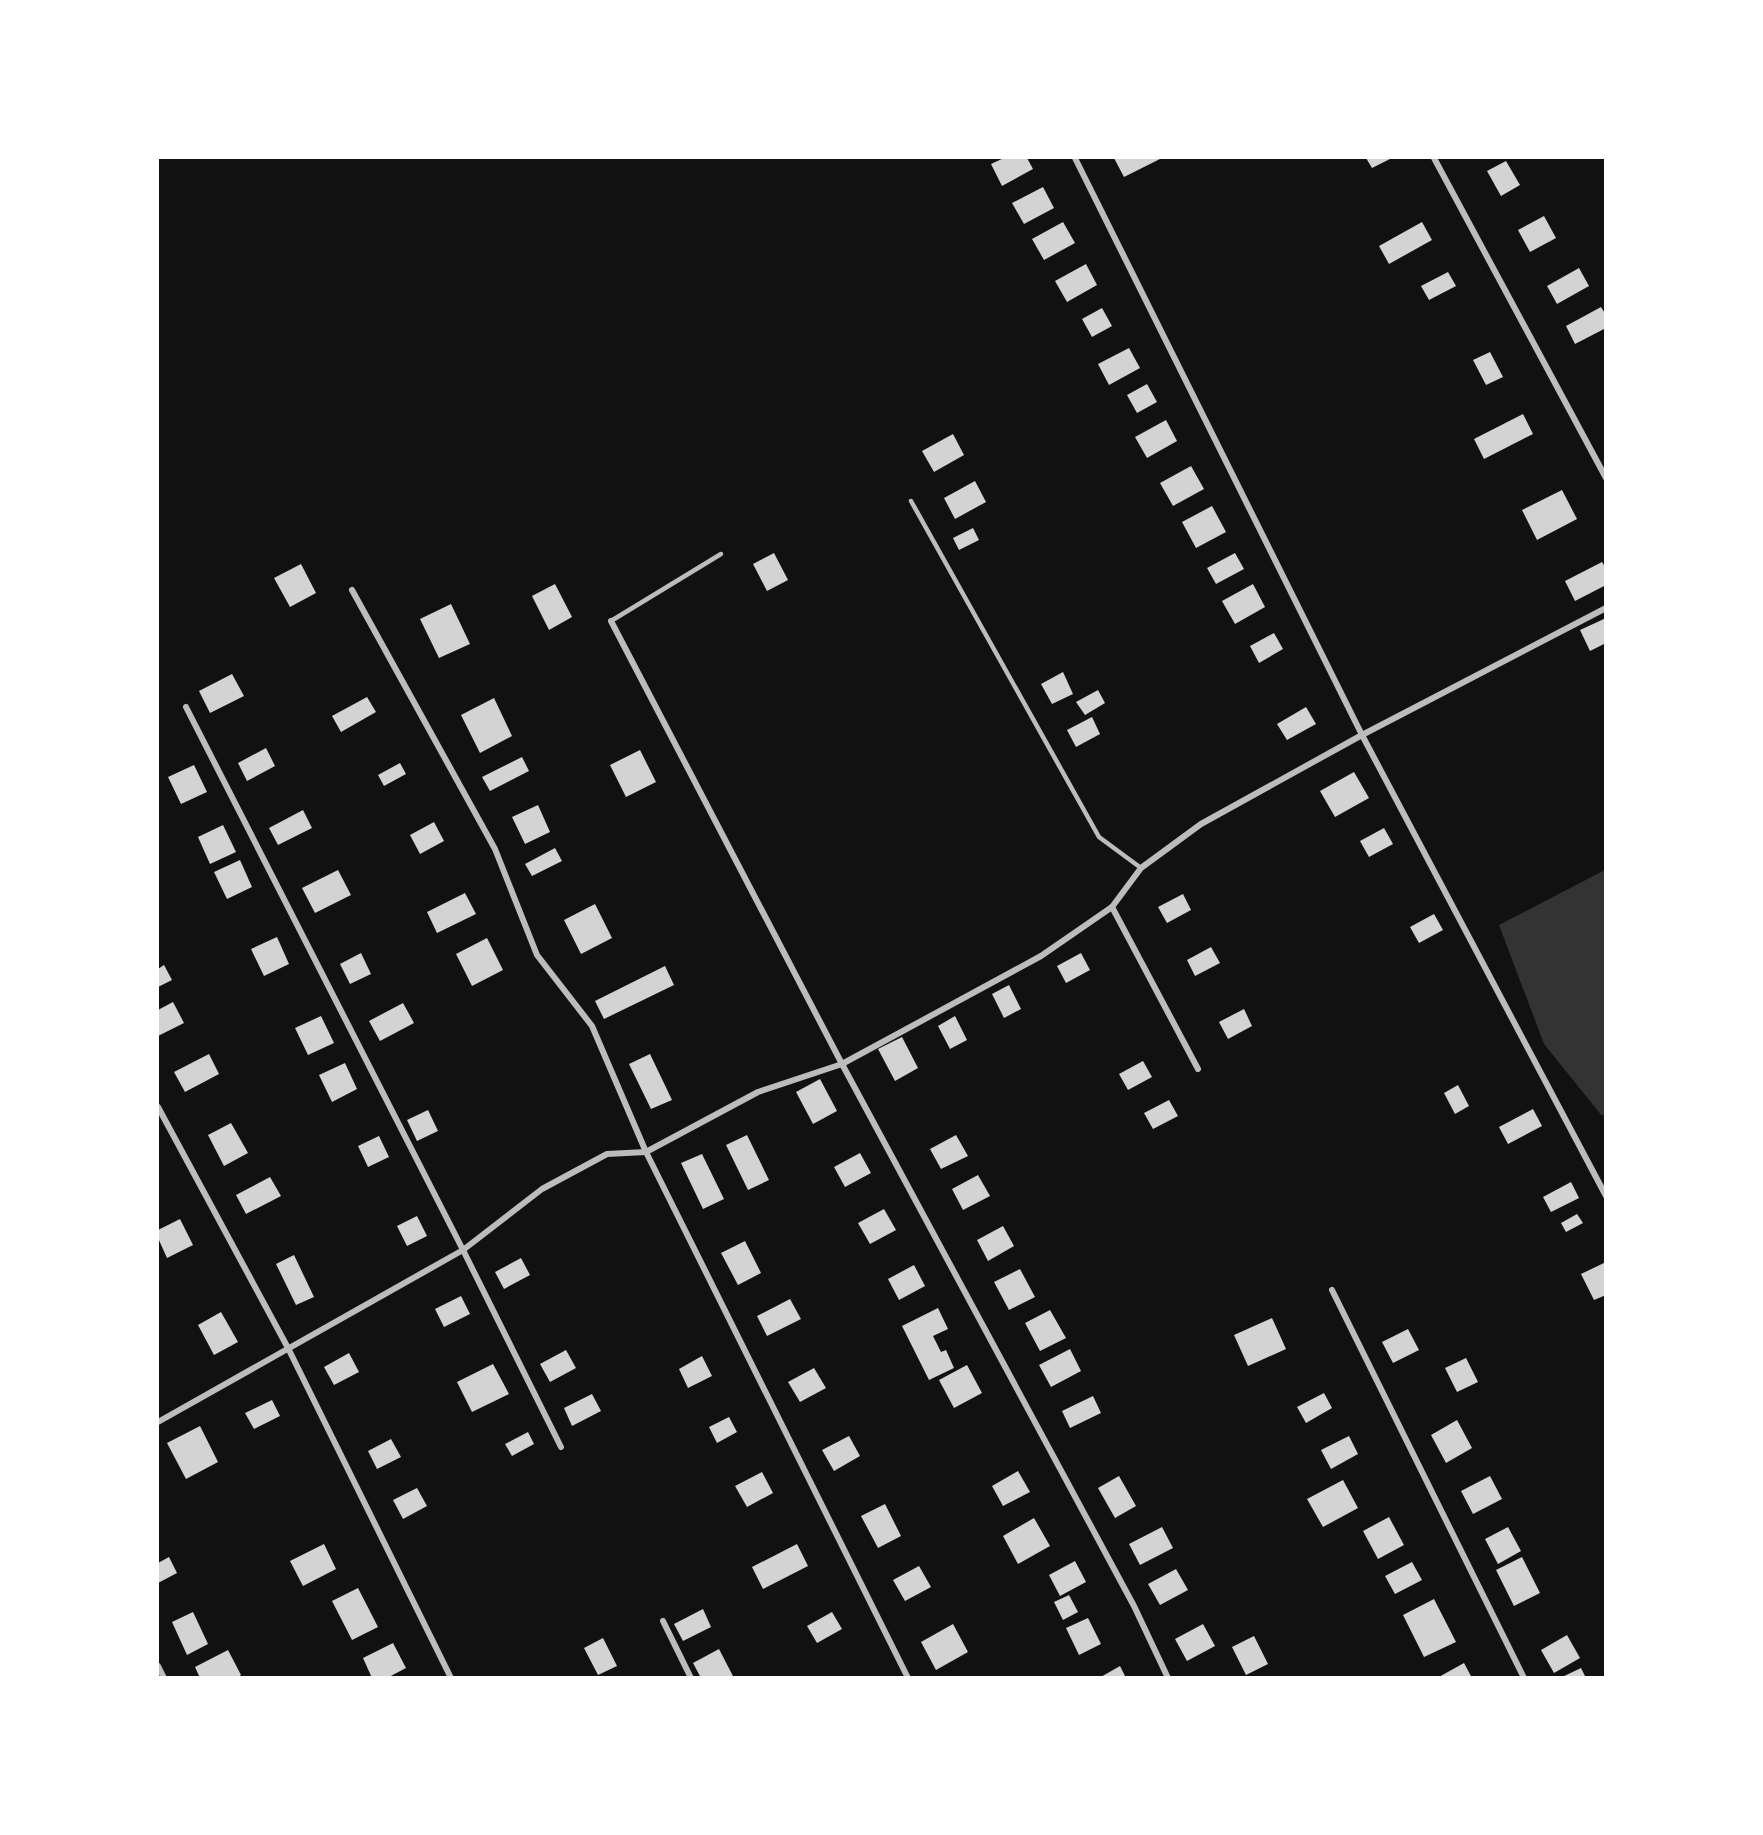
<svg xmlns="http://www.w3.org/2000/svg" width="1763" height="1835" viewBox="0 0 1763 1835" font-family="Raleway,sans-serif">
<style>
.water{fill:#333}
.building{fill:#d3d3d3}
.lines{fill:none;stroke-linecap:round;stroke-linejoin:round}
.service{stroke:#bcbcbc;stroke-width:4.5}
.minor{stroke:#bcbcbc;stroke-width:6}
</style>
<rect width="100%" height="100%" fill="#111"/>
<path class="water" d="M1605 870 1606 1113 1602 1116 1544 1044 1499 925Z"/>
<g class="building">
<path d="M1004 158H1027L1033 169 1002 186 991 164Z"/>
<path d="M1114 158H1162L1124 177Z"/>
<path d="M1366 158H1392L1372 168Z"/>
<path d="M1506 161 1520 185 1501 196 1487 171Z"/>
<path d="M1043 187 1054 208 1024 224 1012 203Z"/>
<path d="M1544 216 1556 238 1530 252 1518 230Z"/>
<path d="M1063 222 1075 243 1044 260 1032 239Z"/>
<path d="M1422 222 1432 240 1389 264 1379 246Z"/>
<path d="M1086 264 1097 285 1067 302 1055 281Z"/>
<path d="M1579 268 1589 286 1557 304 1547 286Z"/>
<path d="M1448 272 1456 286 1429 300 1421 286Z"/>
<path d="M1601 307 1606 315V328L1575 344 1566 326Z"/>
<path d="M1102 308 1112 326 1092 337 1082 319Z"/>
<path d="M1129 348 1140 368 1109 385 1098 364Z"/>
<path d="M1490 352 1503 377 1486 385 1473 360Z"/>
<path d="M1147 384 1157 402 1137 413 1127 395Z"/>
<path d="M1523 414 1533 434 1484 459 1474 439Z"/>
<path d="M1166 420 1177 441 1147 458 1135 437Z"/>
<path d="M953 434 964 455 934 472 922 451Z"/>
<path d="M1191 466 1204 489 1173 506 1160 483Z"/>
<path d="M975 481 986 502 955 519 944 498Z"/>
<path d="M1562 490 1577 519 1537 540 1522 510Z"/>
<path d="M1212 506 1226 532 1196 548 1182 522Z"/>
<path d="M973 528 979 540 959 550 953 538Z"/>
<path d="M774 553 788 580 767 591 753 564Z"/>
<path d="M1235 553 1244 569 1216 584 1207 568Z"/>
<path d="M1602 562 1606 568V585L1575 601 1565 581Z"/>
<path d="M301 564 316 593 290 607 274 578Z"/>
<path d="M555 584 572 617 549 630 532 596Z"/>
<path d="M1253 584 1265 607 1235 624 1222 601Z"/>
<path d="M451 604 470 644 439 658 420 619Z"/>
<path d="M1606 618V643L1590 651 1580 630Z"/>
<path d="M1274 633 1283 649 1259 663 1250 646Z"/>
<path d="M1063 672 1073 694 1052 704 1041 684Z"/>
<path d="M232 674 244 696 210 713 199 691Z"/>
<path d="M1098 690 1105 703 1085 715 1076 702Z"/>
<path d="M367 697 376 712 341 732 332 716Z"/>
<path d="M494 698 512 736 480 753 461 715Z"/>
<path d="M1306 707 1316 724 1287 740 1277 724Z"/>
<path d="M1092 717 1100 734 1076 747 1067 730Z"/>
<path d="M266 748 275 766 247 781 238 763Z"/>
<path d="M640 750 656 782 626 797 610 765Z"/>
<path d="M522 757 529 771 490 791 482 777Z"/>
<path d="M400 763 406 774 384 786 378 775Z"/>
<path d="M194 765 207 792 181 804 168 777Z"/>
<path d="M1354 772 1369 798 1335 817 1320 791Z"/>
<path d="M538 805 550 832 525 844 512 817Z"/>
<path d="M303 810 312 828 278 845 269 828Z"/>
<path d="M434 822 444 841 420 854 410 835Z"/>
<path d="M223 825 236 852 210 864 198 837Z"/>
<path d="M1384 828 1393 844 1369 857 1360 841Z"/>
<path d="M555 848 562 861 532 876 525 864Z"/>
<path d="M240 860 252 887 227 899 214 872Z"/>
<path d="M338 870 351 895 315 913 302 888Z"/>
<path d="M465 893 476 914 437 933 427 912Z"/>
<path d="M1183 894 1191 910 1167 923 1158 907Z"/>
<path d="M595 904 612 938 581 954 564 920Z"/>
<path d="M1434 914 1443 930 1419 943 1410 927Z"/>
<path d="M277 937 289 964 264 976 251 949Z"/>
<path d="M487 938 503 970 472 986 456 954Z"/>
<path d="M1211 947 1220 963 1195 976 1187 960Z"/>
<path d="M361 953 371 974 350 984 340 964Z"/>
<path d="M1081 953 1090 970 1066 983 1057 966Z"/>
<path d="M164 965 172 980 158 987V969Z"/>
<path d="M665 966 674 985 604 1019 595 1001Z"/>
<path d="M1009 985 1021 1009 1004 1018 992 994Z"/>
<path d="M173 1002 184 1023 158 1036V1010Z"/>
<path d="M403 1003 414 1023 380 1041 369 1021Z"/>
<path d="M1244 1009 1252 1026 1228 1039 1219 1022Z"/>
<path d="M321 1016 334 1043 308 1055 295 1028Z"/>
<path d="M955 1016 967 1040 950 1049 938 1026Z"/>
<path d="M902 1037 918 1068 895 1081 878 1049Z"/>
<path d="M209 1054 219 1074 185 1092 174 1072Z"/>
<path d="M650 1054 672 1100 651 1109 629 1064Z"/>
<path d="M1143 1061 1152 1077 1128 1090 1119 1074Z"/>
<path d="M345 1063 357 1089 332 1102 319 1075Z"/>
<path d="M820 1079 837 1111 813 1124 796 1092Z"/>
<path d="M1458 1085 1469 1106 1455 1114 1444 1093Z"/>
<path d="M1169 1100 1178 1116 1153 1129 1144 1113Z"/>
<path d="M1533 1109 1542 1126 1508 1144 1499 1127Z"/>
<path d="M428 1110 438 1131 417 1141 407 1120Z"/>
<path d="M231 1123 248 1153 224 1166 208 1135Z"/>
<path d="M747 1135 769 1180 748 1190 726 1145Z"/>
<path d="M956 1135 968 1156 941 1169 930 1149Z"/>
<path d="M379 1136 389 1157 368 1167 358 1146Z"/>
<path d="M860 1153 871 1173 845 1187 834 1167Z"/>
<path d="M702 1154 724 1199 703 1209 681 1163Z"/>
<path d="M978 1175 990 1196 963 1210 952 1189Z"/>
<path d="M270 1177 281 1196 246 1214 236 1195Z"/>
<path d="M1571 1182 1579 1198 1551 1212 1543 1197Z"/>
<path d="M884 1209 896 1230 870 1244 858 1223Z"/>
<path d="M1577 1214 1583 1223 1566 1232 1561 1223Z"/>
<path d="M417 1216 427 1236 407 1246 397 1226Z"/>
<path d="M180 1219 193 1245 167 1258 158 1238V1230Z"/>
<path d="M1003 1226 1014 1246 988 1261 977 1240Z"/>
<path d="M745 1241 761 1273 738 1285 721 1253Z"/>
<path d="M294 1255 314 1297 296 1305 276 1264Z"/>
<path d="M521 1258 530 1275 504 1289 495 1272Z"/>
<path d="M1606 1262V1295L1594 1300 1581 1274Z"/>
<path d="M914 1265 925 1286 899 1300 888 1279Z"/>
<path d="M1020 1269 1035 1297 1009 1310 994 1282Z"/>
<path d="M461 1296 470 1314 444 1327 435 1309Z"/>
<path d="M790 1299 801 1319 767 1336 757 1316Z"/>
<path d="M938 1308 948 1329 933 1336 941 1352 946 1350 954 1368 929 1380 902 1326Z"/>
<path d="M1050 1310 1066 1338 1040 1351 1025 1323Z"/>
<path d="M221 1312 238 1342 214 1355 198 1325Z"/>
<path d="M1272 1318 1286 1349 1248 1366 1234 1335Z"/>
<path d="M1408 1329 1419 1350 1393 1363 1382 1342Z"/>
<path d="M1070 1349 1081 1371 1051 1387 1039 1365Z"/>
<path d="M566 1350 576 1368 550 1382 540 1364Z"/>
<path d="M349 1353 359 1372 334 1385 324 1367Z"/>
<path d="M702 1356 712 1376 688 1388 679 1369Z"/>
<path d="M1466 1358 1478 1382 1457 1392 1445 1368Z"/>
<path d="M493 1364 509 1394 472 1412 457 1382Z"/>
<path d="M967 1365 982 1393 954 1408 939 1380Z"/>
<path d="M814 1368 826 1388 800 1402 788 1382Z"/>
<path d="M1324 1393 1332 1408 1306 1423 1297 1407Z"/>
<path d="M592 1394 601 1411 572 1426 564 1408Z"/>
<path d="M1093 1396 1101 1413 1070 1428 1062 1411Z"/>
<path d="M272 1400 280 1416 254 1429 245 1413Z"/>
<path d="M729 1417 737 1432 717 1443 709 1427Z"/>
<path d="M1457 1420 1472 1448 1446 1463 1431 1435Z"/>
<path d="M200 1426 218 1462 186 1479 167 1443Z"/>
<path d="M528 1432 534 1444 512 1456 505 1444Z"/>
<path d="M849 1436 860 1456 834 1471 822 1450Z"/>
<path d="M1349 1436 1358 1454 1331 1469 1321 1450Z"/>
<path d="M391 1439 401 1457 377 1469 368 1451Z"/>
<path d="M1018 1471 1030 1492 1003 1506 992 1486Z"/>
<path d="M762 1472 773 1493 747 1507 735 1486Z"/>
<path d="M1119 1476 1136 1506 1115 1518 1098 1488Z"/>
<path d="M1490 1476 1502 1499 1473 1514 1461 1491Z"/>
<path d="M1343 1480 1358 1508 1323 1527 1307 1499Z"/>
<path d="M417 1488 427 1506 403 1519 393 1500Z"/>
<path d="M885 1504 901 1536 878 1548 861 1516Z"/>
<path d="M1389 1517 1404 1545 1378 1559 1363 1531Z"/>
<path d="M1034 1518 1050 1546 1018 1564 1003 1536Z"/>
<path d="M1162 1527 1173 1548 1140 1565 1129 1544Z"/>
<path d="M1508 1527 1521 1551 1498 1564 1485 1539Z"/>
<path d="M324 1544 336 1569 303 1586 290 1561Z"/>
<path d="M797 1544 808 1566 763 1589 752 1567Z"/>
<path d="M169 1557 177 1573 158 1583V1563Z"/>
<path d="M1522 1557 1540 1593 1514 1606 1496 1570Z"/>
<path d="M1075 1561 1086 1582 1060 1596 1049 1575Z"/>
<path d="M1412 1562 1422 1580 1395 1594 1385 1576Z"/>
<path d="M919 1566 931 1587 905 1601 893 1580Z"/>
<path d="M1176 1569 1188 1590 1160 1605 1148 1584Z"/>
<path d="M358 1588 378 1627 352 1640 332 1601Z"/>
<path d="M1069 1595 1078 1612 1063 1620 1054 1602Z"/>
<path d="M1434 1599 1456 1642 1424 1657 1403 1615Z"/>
<path d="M703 1609 711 1627 683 1641 674 1624Z"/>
<path d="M193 1612 208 1644 187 1655 172 1622Z"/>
<path d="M832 1612 842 1629 817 1643 807 1626Z"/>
<path d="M1088 1618 1101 1644 1079 1655 1066 1628Z"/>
<path d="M953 1624 968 1652 936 1670 921 1642Z"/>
<path d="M1203 1624 1215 1646 1187 1661 1175 1639Z"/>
<path d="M1567 1635 1580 1658 1554 1673 1541 1650Z"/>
<path d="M1254 1636 1268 1664 1246 1675 1232 1647Z"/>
<path d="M603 1638 617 1666 598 1675 584 1648Z"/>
<path d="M393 1643 406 1668 387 1678H372L363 1658Z"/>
<path d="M719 1649 734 1678H701L693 1663Z"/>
<path d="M228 1650 241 1675 237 1678H200L195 1667Z"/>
<path d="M1464 1663 1472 1678H1437Z"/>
<path d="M1120 1666 1126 1678H1099Z"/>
<path d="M1581 1668 1586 1678H1560Z"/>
</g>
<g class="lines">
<g class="service">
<path d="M911 501 1099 837 1141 868"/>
<path d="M611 621 721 554"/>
</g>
<g class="minor">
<path d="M1075 158 1362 735 1606 1196"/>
<path d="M1434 158 1606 478"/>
<path d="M352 590 495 849 537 955 592 1026 646 1152 908 1678"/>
<path d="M611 621 842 1064 1134 1606 1168 1678"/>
<path d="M186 707 463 1250 561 1447"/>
<path d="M1112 907 1198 1069"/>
<path d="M158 1107 288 1348 451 1678"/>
<path d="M1332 1290 1524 1678"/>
<path d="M158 1422 463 1250 542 1189 607 1154 646 1152 758 1092 842 1064 1041 956 1112 907 1141 868 1201 824 1362 735 1606 608"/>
<path d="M663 1621 691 1678"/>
<path d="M158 1666 164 1678"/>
</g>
</g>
<rect width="1763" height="1835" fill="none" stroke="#ffffff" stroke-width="318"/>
</svg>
